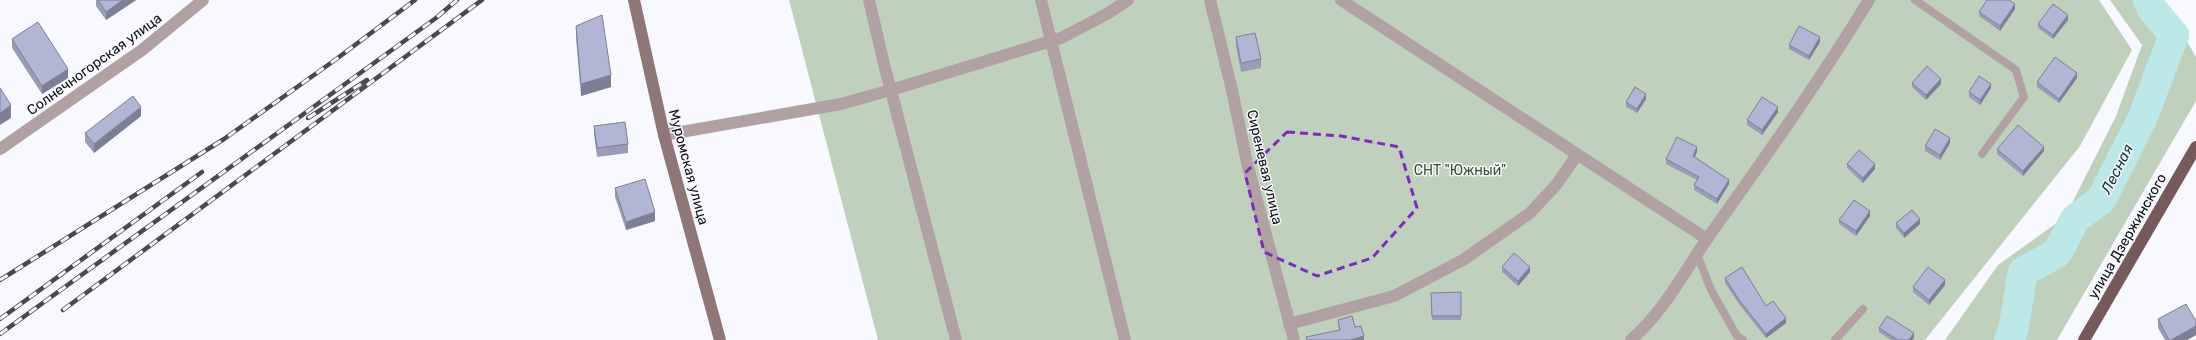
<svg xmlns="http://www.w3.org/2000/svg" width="2196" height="340" viewBox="0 0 2196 340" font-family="Rubik,sans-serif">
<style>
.green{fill:#bfd1bc}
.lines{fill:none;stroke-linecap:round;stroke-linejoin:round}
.river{stroke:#bde8e8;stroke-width:30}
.service{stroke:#b2a1a2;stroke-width:8}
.minor{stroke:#b2a1a2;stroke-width:12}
.secondary{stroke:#8f7778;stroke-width:12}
.primary{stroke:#76595a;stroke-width:12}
.rail-casing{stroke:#494a4c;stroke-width:4.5}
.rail{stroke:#f8f9fe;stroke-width:3;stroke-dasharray:9;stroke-linecap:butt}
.wall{fill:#999db7}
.shaded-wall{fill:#7d7f95}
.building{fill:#b2b6d5;stroke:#7d7f95}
.marked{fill:none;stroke:#7b2cbf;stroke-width:3;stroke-dasharray:8 5;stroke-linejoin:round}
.labels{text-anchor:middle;stroke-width:3;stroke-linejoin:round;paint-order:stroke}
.street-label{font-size:14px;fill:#0c0d0e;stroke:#f8f9fe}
.park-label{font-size:14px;fill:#31542d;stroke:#f8f9fe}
.water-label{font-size:15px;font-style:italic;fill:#0e3737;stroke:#f8f9fe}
</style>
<rect width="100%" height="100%" fill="#f8f9fe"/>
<g class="green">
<path d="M789 0H2099L2132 50 2080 146 1925 340H878Z"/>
<path d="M2110 0H2163L2196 57V101L2057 340H1945L1998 265 2065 217 2116 116 2142 45Z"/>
</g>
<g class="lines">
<path class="river" d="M2009 340 2013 331 2023 272 2057 253 2075 219 2101 200 2142 119 2174 35 2152 9 2148 0"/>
<g class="service">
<path d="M1915 0 2016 70 2024 97 1982 154"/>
<path d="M1697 254 1711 290 1737 336 1743 340"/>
<path d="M1835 340 1863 309"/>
</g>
<g class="minor">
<path d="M869 0 884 64 956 340"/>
<path d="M1041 0 1125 340"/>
<path d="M1210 0 1232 90 1247 163 1294 340"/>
<path d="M1341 0 1707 239"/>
<path d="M664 135 841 104 891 90 1061 38 1107 14 1128 0"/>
<path d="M0 149 142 50 203 0"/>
<path d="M1289 324 1394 296 1463 260 1530 213 1556 185 1577 155"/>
<path d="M1631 340C1665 310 1682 275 1707 239 1763 160 1819 82 1869 0"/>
</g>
<path class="secondary" d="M634 0 664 135 720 340"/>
<path class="primary" d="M2084 340 2196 147"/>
<defs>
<g id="rail">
<path d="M308 118 367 80"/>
<path d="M0 280 224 139 335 60 415 0"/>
<path d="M63 310 482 0"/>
<path d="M0 319 202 172"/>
<path d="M0 334 436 18 457 0"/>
</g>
</defs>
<use href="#rail" class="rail-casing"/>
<use href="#rail" class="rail"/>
</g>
<g class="wall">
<path d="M96 0H136L106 20 96 6Z"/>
<path d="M2015 9 2000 31 1979 16V12Z"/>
<path d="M2068 20 2053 39 2038 28V24Z"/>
<path d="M576 26 611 87 581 96 576 38Z"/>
<path d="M1236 37 1261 59V68L1241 72 1236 46Z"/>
<path d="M12 39 68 78 42 94 12 48Z"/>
<path d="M1820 42 1809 60 1789 49V45Z"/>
<path d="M2077 78 2059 103 2037 87V82Z"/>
<path d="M1912 83 1941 84 1926 100 1912 87Z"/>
<path d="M1991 88 1980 105 1969 97V92Z"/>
<path d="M1646 99 1637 113 1626 107V102Z"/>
<path d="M1778 112 1762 135 1747 125V120Z"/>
<path d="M141 116 94 153 85 142V133Z"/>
<path d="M594 126 628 144V153L597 157 594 134Z"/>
<path d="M1950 143 1940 160 1925 151V146Z"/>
<path d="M1997 149 2044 151 2023 176 1997 154Z"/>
<path d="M1697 152 1694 157 1729 184 1717 204 1694 190V185L1697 180 1666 164V159Z"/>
<path d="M1847 164 1875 169 1863 183 1847 168Z"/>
<path d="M615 188 655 221 626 230 615 197Z"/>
<path d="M1870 216 1856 236 1839 224V220Z"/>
<path d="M1896 223 1920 224 1904 238 1896 228Z"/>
<path d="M1502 267 1530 272 1518 286 1502 272Z"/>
<path d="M1725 278 1766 306 1786 323 1766 338 1739 304 1725 283Z"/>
<path d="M1945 285 1929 305 1913 292V287Z"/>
<path d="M1461 292V320H1432L1431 293Z"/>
<path d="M2158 319 2196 321V335L2187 340H2165L2158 328Z"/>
<path d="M1338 320 1355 327 1364 340H1306V337L1339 330 1338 324Z"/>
<path d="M1879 328 1914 338 1912 340H1891L1879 332Z"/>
</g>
<g class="shaded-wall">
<path d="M123 0H136L106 20V12Z"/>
<path d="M2015 4V9L2000 31V26Z"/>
<path d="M2068 15V20L2053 39V35Z"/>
<path d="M1820 37V42L1809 60V56Z"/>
<path d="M68 69V78L42 94V86Z"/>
<path d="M2077 73V78L2059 103V99Z"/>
<path d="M611 75V87L581 96V84Z"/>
<path d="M1941 79V84L1926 100V95Z"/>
<path d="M1991 84V88L1980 105V100Z"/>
<path d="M1646 94V99L1637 113V109Z"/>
<path d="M11 105V118L0 125V113Z"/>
<path d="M141 107V116L94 153V144Z"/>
<path d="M1778 107V112L1762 135V130Z"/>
<path d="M1950 138V143L1940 160V155Z"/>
<path d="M1697 147V152L1693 161V156Z"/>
<path d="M2044 147V151L2023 176V171Z"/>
<path d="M1875 164V169L1863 183V178Z"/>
<path d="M1729 180V184L1717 204V199Z"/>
<path d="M1870 211V216L1856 236V231Z"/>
<path d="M655 212V221L626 230V222Z"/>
<path d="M1920 219V224L1904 238V233Z"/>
<path d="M1530 267V272L1518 286V281Z"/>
<path d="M1945 280V285L1929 305V300Z"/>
<path d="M1786 318V323L1766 338V334Z"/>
<path d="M2196 326V335L2187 340H2171Z"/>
<path d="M1914 333V338L1912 340H1909Z"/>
<path d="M1364 336V340H1350Z"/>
</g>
<g class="building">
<path d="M98 0H123L106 12Z"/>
<path d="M1987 0H2009L2015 4 2000 26 1979 12Z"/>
<path d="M2053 4 2068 15 2053 35 2038 24Z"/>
<path d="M602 15 611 75 581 84 576 26Z"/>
<path d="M38 22 68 69 42 86 12 39Z"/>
<path d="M1799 26 1820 37 1809 56 1789 45Z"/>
<path d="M1255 33 1261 59 1241 63 1236 37Z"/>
<path d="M2055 57 2077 73 2059 99 2037 82Z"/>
<path d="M1927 66 1941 79 1926 95 1912 83Z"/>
<path d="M1979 76 1991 84 1980 100 1969 92Z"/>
<path d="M1635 87 1646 94 1637 109 1626 102Z"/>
<path d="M0 88 11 105 0 113Z"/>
<path d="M133 96 141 107 94 144 85 133Z"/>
<path d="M1762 97 1778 107 1762 130 1747 120Z"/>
<path d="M625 122 628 144 597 148 594 126Z"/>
<path d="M2018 125 2044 147 2023 171 1997 149Z"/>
<path d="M1935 129 1950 138 1940 155 1925 146Z"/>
<path d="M1677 137 1697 147 1693 156 1729 180 1717 199 1694 185 1699 177 1666 159Z"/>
<path d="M1859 150 1875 164 1863 178 1847 164Z"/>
<path d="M645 179 655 212 626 222 615 188Z"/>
<path d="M1854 200 1870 211 1856 231 1839 220Z"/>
<path d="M1912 210 1920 219 1904 233 1896 223Z"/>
<path d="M1514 253 1530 267 1518 281 1502 267Z"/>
<path d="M1742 267 1766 306 1773 301 1786 318 1766 334 1739 300 1725 278Z"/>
<path d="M1928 267 1945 280 1929 300 1913 287Z"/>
<path d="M1461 292V316H1432L1431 293Z"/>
<path d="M2186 304 2196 321V326L2171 340H2169L2158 319Z"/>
<path d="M1352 316 1355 327 1361 326 1364 336 1350 340H1307L1306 337 1340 330 1338 320Z"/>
<path d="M1887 316 1914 333 1909 340H1898L1879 328Z"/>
</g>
<path class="marked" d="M1287 132 1341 136 1399 147 1417 208 1372 258 1317 276 1264 252 1245 173Z"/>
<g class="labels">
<g class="street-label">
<text transform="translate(94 64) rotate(-36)" y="5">Солнечногорская улица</text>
<text transform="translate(689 167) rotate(75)" y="5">Муромская улица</text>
<text transform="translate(1265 167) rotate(77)" y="5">Сиреневая улица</text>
<text transform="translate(2127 236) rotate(-60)" y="5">улица Дзержинского</text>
</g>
<g class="park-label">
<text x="1460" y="175">СНТ "Южный"</text>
</g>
<g class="water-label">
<text transform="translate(2117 169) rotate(-63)" y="5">Лесная</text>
</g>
</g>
</svg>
